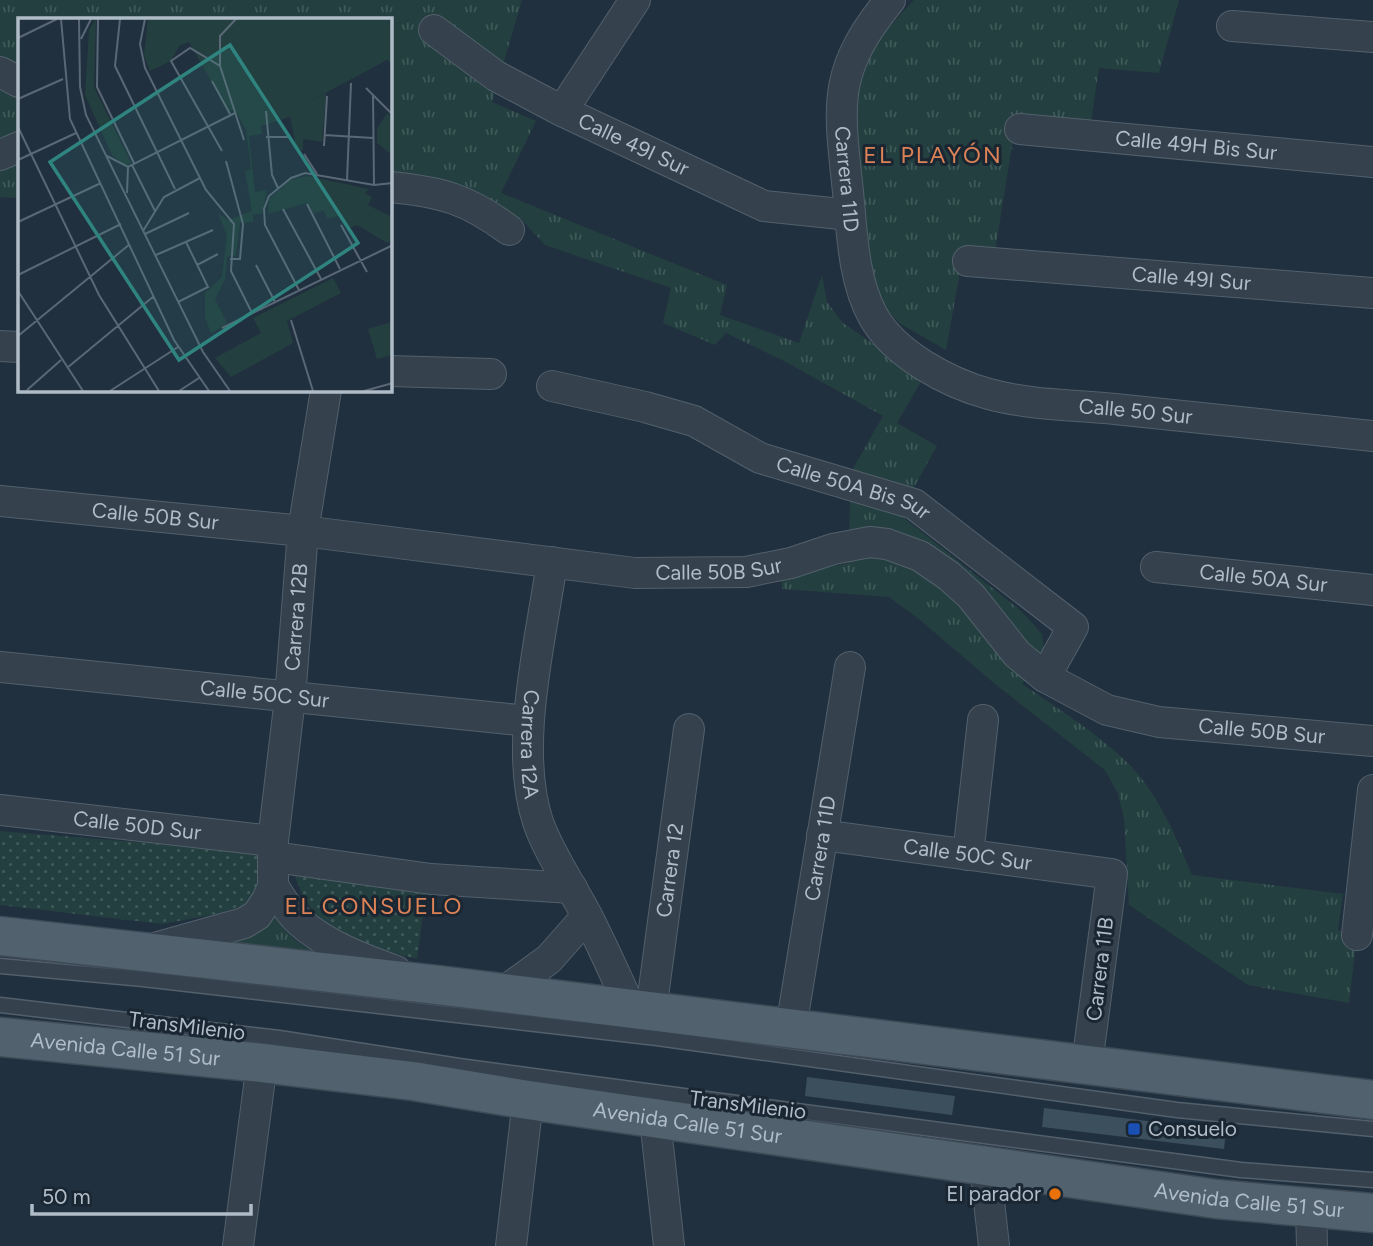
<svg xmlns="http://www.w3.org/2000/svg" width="1373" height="1246" viewBox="0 0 1373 1246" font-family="Figtree,sans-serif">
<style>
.grass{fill:url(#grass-tufts)}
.park{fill:url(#park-dots)}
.building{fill:#3c4f5d}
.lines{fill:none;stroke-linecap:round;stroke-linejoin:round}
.service-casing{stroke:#53606c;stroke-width:17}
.minor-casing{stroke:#53606c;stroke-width:32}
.primary-casing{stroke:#3e4b57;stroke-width:41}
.service{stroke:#35424e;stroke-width:14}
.minor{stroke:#35424e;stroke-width:30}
.primary{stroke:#52616e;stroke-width:38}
.transit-dot{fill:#1a4fb4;stroke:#1a2732;stroke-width:2.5}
.food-dot{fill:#e8710a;stroke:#1a2732;stroke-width:2.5}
.labels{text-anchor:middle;stroke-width:6;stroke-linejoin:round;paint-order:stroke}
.street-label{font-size:21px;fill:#b0bdc9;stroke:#1a2732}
.poi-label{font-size:21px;fill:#b0bdc9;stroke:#1a2732;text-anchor:start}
.neighbourhood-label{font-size:23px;letter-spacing:2px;fill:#de8357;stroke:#1a2732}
.inset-road{fill:none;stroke:#5a6876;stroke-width:2}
.view{fill:#2f8480;fill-opacity:0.15;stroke:#2f8480;stroke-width:3.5}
.inset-edge{fill:none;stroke:#b0bdc9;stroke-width:3.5}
</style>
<defs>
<pattern id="grass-tufts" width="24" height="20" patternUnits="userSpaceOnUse" patternTransform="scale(1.75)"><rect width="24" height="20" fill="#233f3f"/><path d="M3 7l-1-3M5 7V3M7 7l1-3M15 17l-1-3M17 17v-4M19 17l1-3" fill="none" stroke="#405959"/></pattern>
<pattern id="park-dots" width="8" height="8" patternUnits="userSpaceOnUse" patternTransform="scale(1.75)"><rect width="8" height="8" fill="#233f3f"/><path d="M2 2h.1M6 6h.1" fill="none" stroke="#405959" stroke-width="1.8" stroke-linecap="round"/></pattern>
</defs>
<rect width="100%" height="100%" fill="#21303e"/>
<g class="grass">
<path d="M0 0H522L492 102 536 121 501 193 727 285 720 315 799 343 822 275 827 302 843 323 923 378 897 423 937 446 899 514 1021 611 1042 634 1044 651 1022 684C1059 709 1097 733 1129 764 1159 795 1176 837 1192 875L1343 894 1338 930 1357 935 1349 1003 1248 985 1129 905 1124 819 1118 794 1105 770 995 684 919 619 889 597 782 589V577L848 563 851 472 883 416 786 362 726 333 715 345 663 323 671 288 545 245 521 219 491 202 390 183V19H19V198L0 197Z"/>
<path d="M914 0H1179L1159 73 1099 68 1091 122 1016 121 995 251 964 250 946 350 899 323 873 293 851 134 856 85 880 37Z"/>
<path d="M273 911C285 939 307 947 332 961L233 944 250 936Z"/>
</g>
<g class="park">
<path d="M0 831 260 852 256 893 245 905 217 914 162 924 0 905Z"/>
<path d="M294 874 427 885 417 959C384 951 333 936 311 908 303 898 299 886 294 874Z"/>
</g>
<g class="building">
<path d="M807 1077 955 1096 952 1115 805 1096Z"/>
<path d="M1044 1108 1226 1131 1224 1149 1042 1127Z"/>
</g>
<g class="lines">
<defs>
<g id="service">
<path d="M0 966 143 979 657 1038 1177 1110 1373 1129"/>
<path d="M0 1005 279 1038 459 1066 1241 1170 1373 1180"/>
</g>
<g id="minor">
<path id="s1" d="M890 0C831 72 839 105 848 192 852 232 853 280 873 316 894 354 948 383 989 394 1029 405 1074 405 1115 409 1201 418 1287 427 1373 436"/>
<path d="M1232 26 1373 37"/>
<path id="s2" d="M434 30 496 76 562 111 764 206 850 215"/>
<path d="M0 72 19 82"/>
<path d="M562 111 635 0"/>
<path id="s3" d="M1020 129 1373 162"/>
<path d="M0 155 19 147"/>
<path d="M390 187C442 192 467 199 509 230"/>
<path id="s4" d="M968 261 1373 293"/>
<path d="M0 346 19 347"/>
<path d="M390 371 491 374"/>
<path id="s5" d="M552 386 645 407 694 421 760 458 914 504 1073 627 1045 677"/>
<path id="s6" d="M0 501 303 531 635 573 746 572 791 563 833 549 870 542 887 544 920 556 949 576 971 596 1017 654 1045 677 1107 710 1159 722 1373 741"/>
<path id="s7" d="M552 562C541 640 513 747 538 822 547 849 571 886 585 912 602 944 616 977 631 1009"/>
<path id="s8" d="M1156 567 1373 590"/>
<path id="s9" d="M0 667 528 721"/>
<path id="s10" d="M0 810 273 841"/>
<path id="s11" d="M822 835 1112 874 1087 1064"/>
<path d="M968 855 983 720"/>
<path d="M274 857 431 879 572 888"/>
<path d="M273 886C281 898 288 911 299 921 325 945 363 959 396 971"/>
<path d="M1357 935 1373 790"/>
<path id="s12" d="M155 948 244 923 257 915 267 900 273 886V841L290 698 303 531 326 390"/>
<path d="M502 993 549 959 587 916"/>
<path id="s13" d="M651 1011 689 729"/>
<path id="s14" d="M791 1028 850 667"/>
<path d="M655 1119 669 1246"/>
<path d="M985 1166 994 1246"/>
<path d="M1311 1209 1312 1246"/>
<path d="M238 1246 262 1063"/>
<path d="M511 1246 528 1100"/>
</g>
<g id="primary">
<path d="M0 936 438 985 1373 1100"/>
<path id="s15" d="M0 1037 262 1063 413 1081 528 1100 1216 1199 1373 1213"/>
</g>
</defs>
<use href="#service" class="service-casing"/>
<use href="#minor" class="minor-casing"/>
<use href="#primary" class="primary-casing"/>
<use href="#service" class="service"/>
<use href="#minor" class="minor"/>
<use href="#primary" class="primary"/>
</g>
<rect class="transit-dot" x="1127" y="1122" width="14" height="14" rx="3.5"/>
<circle class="food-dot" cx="1055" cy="1194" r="7"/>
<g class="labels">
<g class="street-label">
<text dy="7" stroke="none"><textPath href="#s2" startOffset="231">Calle 49I Sur</textPath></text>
<text dy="7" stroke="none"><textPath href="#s3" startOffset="177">Calle 49H Bis Sur</textPath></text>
<text dy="7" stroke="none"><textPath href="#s1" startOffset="192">Carrera 11D</textPath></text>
<text dy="7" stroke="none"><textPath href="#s4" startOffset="224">Calle 49I Sur</textPath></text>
<text dy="7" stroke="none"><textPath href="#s1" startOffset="623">Calle 50 Sur</textPath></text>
<text dy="7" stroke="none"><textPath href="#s5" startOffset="320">Calle 50A Bis Sur</textPath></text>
<text dy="7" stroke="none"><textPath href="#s6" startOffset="156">Calle 50B Sur</textPath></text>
<text dy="7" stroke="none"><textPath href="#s6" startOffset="723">Calle 50B Sur</textPath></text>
<text dy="7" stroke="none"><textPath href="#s8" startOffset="108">Calle 50A Sur</textPath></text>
<text dy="7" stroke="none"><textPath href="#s12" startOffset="411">Carrera 12B</textPath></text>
<text dy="7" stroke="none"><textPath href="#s9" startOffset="266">Calle 50C Sur</textPath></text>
<text dy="7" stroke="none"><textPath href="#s6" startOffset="1332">Calle 50B Sur</textPath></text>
<text dy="7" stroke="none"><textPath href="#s7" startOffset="184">Carrera 12A</textPath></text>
<text dy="7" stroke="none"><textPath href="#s10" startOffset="138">Calle 50D Sur</textPath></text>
<text dy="7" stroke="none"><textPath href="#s14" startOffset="182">Carrera 11D</textPath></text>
<text dy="7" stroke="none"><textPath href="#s11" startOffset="147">Calle 50C Sur</textPath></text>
<text dy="7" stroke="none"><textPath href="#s13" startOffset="142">Carrera 12</textPath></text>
<text transform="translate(1100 969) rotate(-83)" y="7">Carrera 11B</text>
<text transform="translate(187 1026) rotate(7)" y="7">TransMilenio</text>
<text dy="7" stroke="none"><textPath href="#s15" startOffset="126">Avenida Calle 51 Sur</textPath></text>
<text transform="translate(748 1105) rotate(7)" y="7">TransMilenio</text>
<text dy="7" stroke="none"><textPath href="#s15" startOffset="693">Avenida Calle 51 Sur</textPath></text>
<text dy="7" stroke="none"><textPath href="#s15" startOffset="1260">Avenida Calle 51 Sur</textPath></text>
</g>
<g class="poi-label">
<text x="1148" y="1136">Consuelo</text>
<text x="1041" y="1201" text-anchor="end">El parador</text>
</g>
<g class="neighbourhood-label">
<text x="933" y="163">EL PLAYÓN</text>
<text x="374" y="914">EL CONSUELO</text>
</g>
</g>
<g transform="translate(18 18)">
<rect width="374" height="374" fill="#21303e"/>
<path d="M130 1H374V46L369 42 285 87V132L279 133 272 99 243 108 244 116 231 118 237 174 249 172 244 196H235V204L222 205 218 237 209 239 207 262 197 281 209 305 193 316 187 299V275L204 259 209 218 200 195 210 202 234 193 227 153 233 151 228 112 217 92 210 93 171 24 161 28 153 43 132 53 126 37ZM289 158 351 171 347 175 354 179 350 187 374 199V223L369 225 339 207 329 211 323 197 310 201 305 192 296 196 289 185 250 196 251 181 272 162Z" fill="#233f3f"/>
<path d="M78 1 76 69 113 145 107 148 94 137 67 77 71 12ZM308 75 304 124 285 121 284 87ZM369 95 374 100V137L359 125V111ZM315 260 323 275 269 303 275 325 213 359 197 340 243 315 235 300ZM374 304V337L359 341 350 311Z" fill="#233f3f"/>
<path d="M288 104a9 9 0 1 1 18 0a9 9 0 1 1-18 0Z" fill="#233f3f"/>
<path class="inset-road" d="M43 1 52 101 156 322 191 373M61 1 62 69 68 97 185 334 212 373M80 1 79 69 116 145M102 1 97 48 157 171M127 1 122 26 127 50 188 172 216 206 213 253 234 295M0 20 39 1M63 21 73 1M202 48V18L218 1M194 63 212 96M348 70 375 97M355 77 356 167M0 81 45 61M248 93 254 157 260 170M0 109 81 277 141 373M306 117 355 120M248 119H271M306 128 309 78M204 133 153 43 172 30 202 48 226 122M286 136 299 156M89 138 110 149 217 95M0 142 58 115M208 143 225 206 222 241H212M114 147 137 193M329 162 333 65M109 175 110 149M289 186 322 251M265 191 303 261M0 204 83 165M323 207 349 254M125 213 146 179 182 160M127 216 171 195M138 237 195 212M179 247 200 236M238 247 257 284M0 257 103 206M281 272 247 207 246 191 251 178 273 160 287 155 356 167 375 165M0 273 65 373M160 284 190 269 168 224M273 302 295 373M204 310 375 227M0 318 112 226M49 350 136 278M9 372 43 342M92 373 160 329M161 373 181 360M346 373 375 365"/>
<path class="view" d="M212 27 340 225 161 342 32 144Z"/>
<rect width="374" height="374" class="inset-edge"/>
</g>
<path d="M32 1204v10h219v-10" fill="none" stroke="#b0bdc9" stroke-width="3.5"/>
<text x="42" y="1204" font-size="21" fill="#b0bdc9" stroke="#1a2732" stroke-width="5" paint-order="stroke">50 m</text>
</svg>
